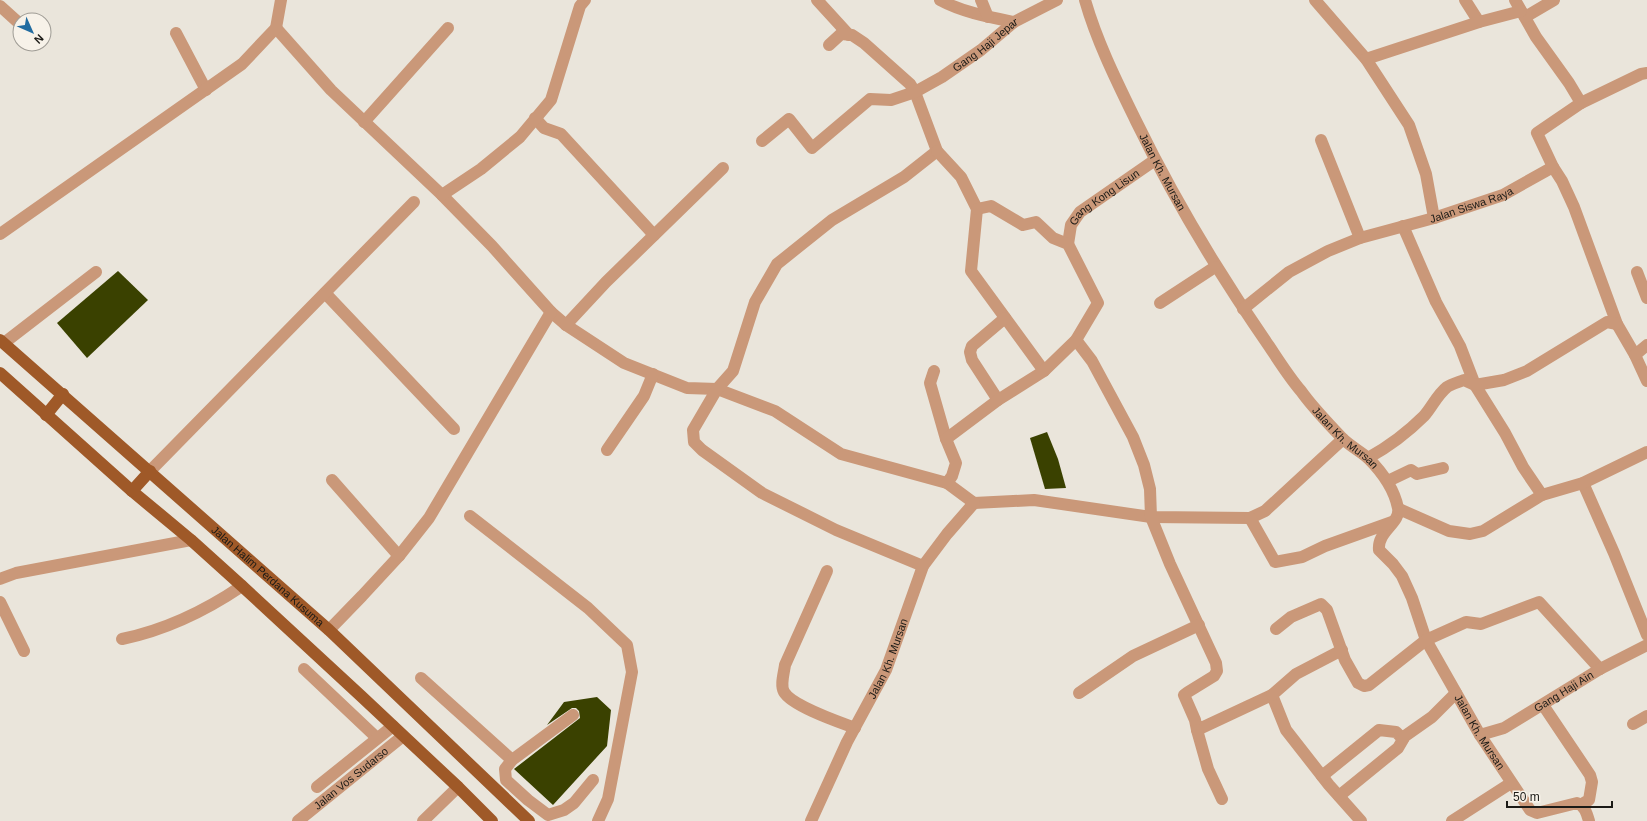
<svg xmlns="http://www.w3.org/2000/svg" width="1647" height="821" viewBox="0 0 1647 821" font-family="Arial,sans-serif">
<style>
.building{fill:#3a4100}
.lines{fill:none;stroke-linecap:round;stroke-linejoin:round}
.minor{stroke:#ca9879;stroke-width:12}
.major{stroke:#9f5928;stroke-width:12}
.labels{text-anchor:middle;stroke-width:4;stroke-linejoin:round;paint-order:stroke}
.street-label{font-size:11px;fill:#1b1a16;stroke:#f7f2e9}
</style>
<rect width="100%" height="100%" fill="#eae5db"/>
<g class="building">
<path d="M118 271 148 300 87 358 57 323Z"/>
<path d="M1047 432 1058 459 1066 488 1045 489 1030 438Z"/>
<path d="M597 697 611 710 607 746 553 805 514 769 580 718 579 711 576 708H572L547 725 564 702Z"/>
</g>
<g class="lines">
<g class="minor">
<path d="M817 0 849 35"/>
<path d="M940 0C962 12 989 17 1014 22"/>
<path d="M981 0 988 17"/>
<path id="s1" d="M1085 0C1097 42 1117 82 1136 121 1174 199 1219 274 1269 346 1279 361 1289 377 1301 391 1313 408 1328 423 1342 438 1350 446 1360 451 1368 458 1382 472 1394 488 1398 508 1401 523 1377 531 1379 550L1393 564 1402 576 1412 598 1426 640 1480 735 1530 810 1537 813 1577 803C1585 806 1587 814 1589 821"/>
<path d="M1315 0 1366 59 1409 125 1426 174 1434 218"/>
<path d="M1465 0 1479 22"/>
<path d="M1515 0 1536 37 1569 83 1581 103"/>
<path d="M0 6 20 24"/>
<path d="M1525 17 1554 0"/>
<path d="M276 28 331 90 442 195 492 246 551 312 566 325 624 363 687 388 717 389 775 411 841 454 947 483 974 503 1034 500 1151 517 1250 518 1265 511 1343 439"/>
<path d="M176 33 206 90"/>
<path d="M829 45 841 34 852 35 864 43 910 84 915 92 937 151 904 177 832 220 777 264 755 302 733 371 717 389 693 430 694 442 702 450 762 493 836 530 923 566"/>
<path d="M1366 59 1479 22 1521 11"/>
<path d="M535 118 544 128 561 134 654 235"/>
<path d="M364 122 448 28"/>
<path d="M1321 140 1360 238"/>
<path id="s2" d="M762 141 789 119 812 148 870 99 891 100 915 92 942 77 981 50 1014 22 1057 0"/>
<path d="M937 151 961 177 977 209 971 271 1044 371"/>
<path d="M1553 167 1562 181 1574 207 1617 324 1635 355 1647 381"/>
<path d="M442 195 481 169 520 137 551 100 580 6 585 0"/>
<path d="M1403 226 1436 302 1460 346 1475 385 1505 433 1523 467 1542 495"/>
<path d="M0 234 242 64 276 28 281 0"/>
<path id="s3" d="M1068 244 1071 225 1080 212 1155 160"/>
<path d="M1637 272 1647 298"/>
<path d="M325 293 454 429"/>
<path d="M1160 303 1215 267"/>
<path id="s4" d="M1243 309 1289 272 1328 251 1360 238 1434 218 1503 195 1553 167 1537 133 1581 103 1641 74 1647 73"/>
<path d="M566 325 606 282 723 168"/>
<path d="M1076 340 1092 361 1133 437 1144 465 1150 489 1151 517 1170 564 1216 663 1217 671 1214 676 1188 692 1184 695 1195 720 1197 730 1272 695 1286 730 1329 785 1361 821"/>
<path d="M4 343 96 272"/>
<path d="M1635 355 1647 345"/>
<path d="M934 371 930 383 946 439 956 463 952 476 947 483"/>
<path d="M998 400 972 360 970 352 972 346 1005 318"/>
<path d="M946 439 998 400 1044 371 1076 340 1098 303 1068 244 1053 238 1036 222 1023 225 991 206 977 209"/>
<path d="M607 450 644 396 653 374"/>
<path d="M1368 458C1388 447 1407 433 1424 416 1432 407 1437 395 1447 387 1451 384 1459 382 1464 380L1475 385 1504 380 1527 371 1607 322 1617 324"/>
<path d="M150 471 414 202"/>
<path d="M332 480 399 556"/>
<path d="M1388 481 1411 470 1417 474 1443 468"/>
<path d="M1583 483 1614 553 1647 635"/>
<path d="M1399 509 1449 531 1470 534 1483 531 1542 495 1583 483 1647 452"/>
<path d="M470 516 588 608 627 645 632 672 608 799 598 821"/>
<path d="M1250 518 1275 562 1302 557 1325 546 1392 522"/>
<path d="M827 571 785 665C784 673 780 685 784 692 792 706 839 722 855 728"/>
<path d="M0 579 16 573 191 540"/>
<path d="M0 602 24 651"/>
<path d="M1276 629 1291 617 1321 604 1327 610 1345 660 1358 683 1364 686 1369 685 1426 640 1466 622 1481 624 1539 602 1600 669"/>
<path d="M329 630 362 596 399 556 429 518 551 312"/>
<path d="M122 639C166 630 205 611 242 586"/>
<path d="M304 669 377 738"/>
<path d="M421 678 512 760"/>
<path d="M1079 693 1133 656 1199 625"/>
<path d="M1272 695 1296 674 1342 650"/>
<path d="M1543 705 1590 775 1592 782 1589 800 1582 804"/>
<path d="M573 715 512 760 505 769 506 780 528 800 548 815 564 810 574 803 593 780"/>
<path d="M1633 724 1647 716"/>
<path d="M1197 730 1208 769 1222 799"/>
<path id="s5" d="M1480 735 1504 728 1600 669 1647 645"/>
<path d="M1322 776 1379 730 1396 732 1403 739"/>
<path d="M317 787 393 726"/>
<path d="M1339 796 1398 748 1405 736 1432 717 1456 693"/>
<path id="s6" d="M298 821 403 736"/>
<path d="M423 821 458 787"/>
<path id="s7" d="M811 821 847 742 886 670 923 566 947 534 974 503"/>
<path d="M1452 821 1511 783"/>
</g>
<g class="major">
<path id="s8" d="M0 340 329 630 529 821"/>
<path d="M0 373 132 491 191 540 242 586 361 696 458 787 492 821"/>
<path d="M46 415 63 394"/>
<path d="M132 491 150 471"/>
</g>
</g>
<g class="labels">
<g class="street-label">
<text dy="4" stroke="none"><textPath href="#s2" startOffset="279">Gang Haji Jepar</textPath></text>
<text dy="4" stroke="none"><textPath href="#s1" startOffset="189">Jalan Kh. Mursan</textPath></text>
<text dy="4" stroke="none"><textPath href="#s3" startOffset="63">Gang Kong Lisun</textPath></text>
<text dy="4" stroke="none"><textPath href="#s4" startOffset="254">Jalan Siswa Raya</textPath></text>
<text dy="4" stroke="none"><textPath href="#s1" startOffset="513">Jalan Kh. Mursan</textPath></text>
<text dy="4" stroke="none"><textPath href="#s8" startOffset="357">Jalan Halim Perdana Kusuma</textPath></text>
<text dy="4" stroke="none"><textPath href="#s7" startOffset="180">Jalan Kh. Mursan</textPath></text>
<text dy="4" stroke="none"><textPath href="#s5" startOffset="95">Gang Haji Ain</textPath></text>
<text dy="4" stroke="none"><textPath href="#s1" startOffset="860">Jalan Kh. Mursan</textPath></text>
<text dy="4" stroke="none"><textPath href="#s6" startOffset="68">Jalan Vos Sudarso</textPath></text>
</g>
</g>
<g transform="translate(32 32) rotate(135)"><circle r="19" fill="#f7f2e9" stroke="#9f9c95"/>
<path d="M0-3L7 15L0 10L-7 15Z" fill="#226ca0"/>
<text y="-6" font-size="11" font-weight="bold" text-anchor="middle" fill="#1b1a16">N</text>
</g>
<path d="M1507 801v6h105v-6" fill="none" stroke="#1b1a16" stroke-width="2"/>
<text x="1513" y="801" font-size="12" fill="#1b1a16" stroke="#f7f2e9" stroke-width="3" paint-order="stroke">50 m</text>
</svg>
